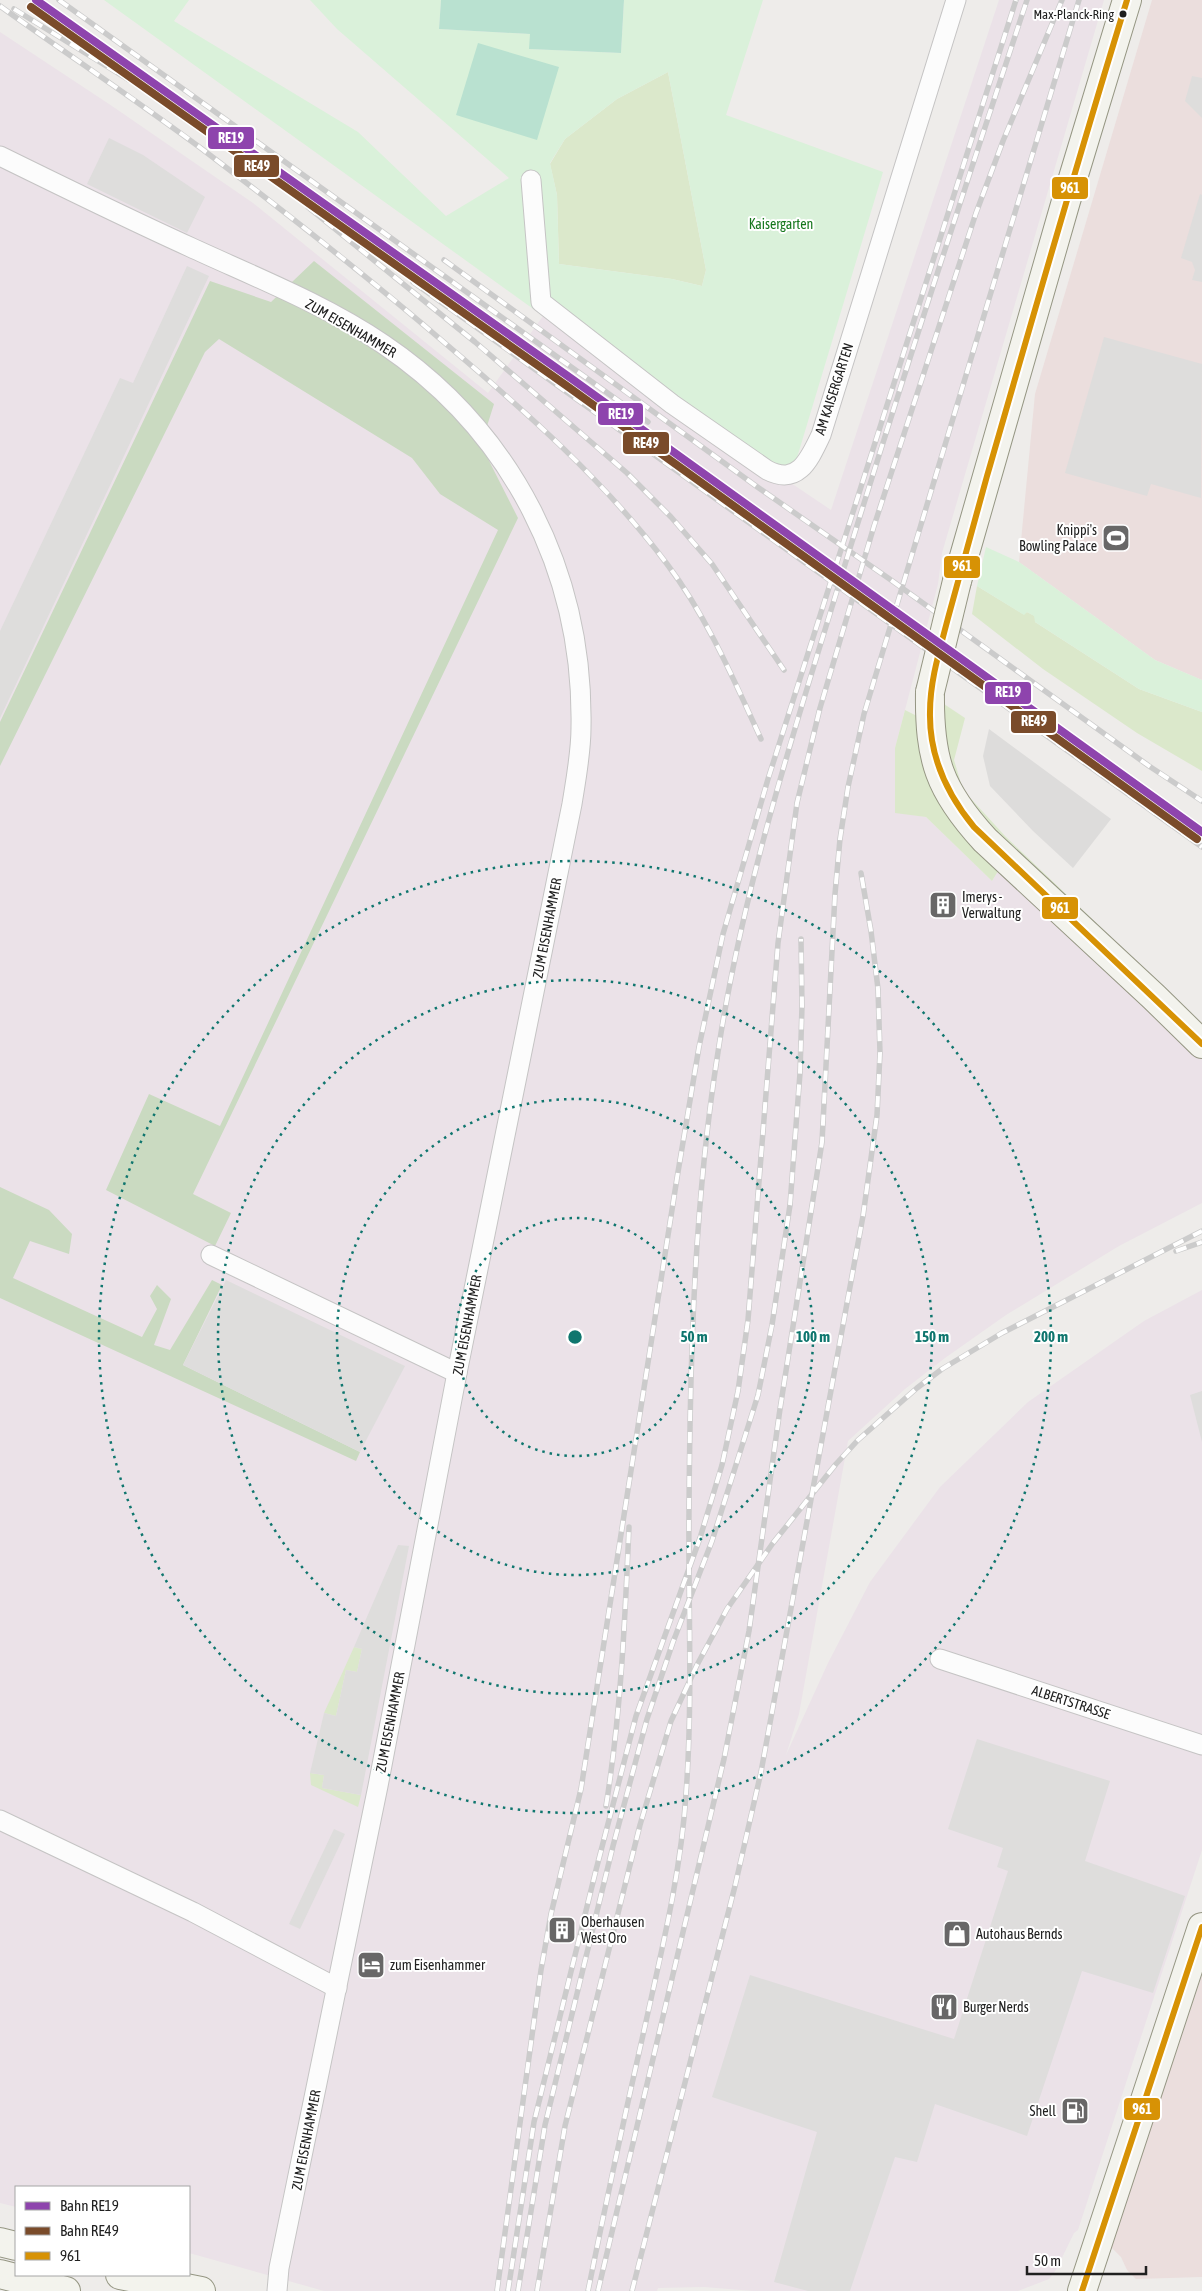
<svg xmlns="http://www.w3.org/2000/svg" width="1202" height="2291" viewBox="0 0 1202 2291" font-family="'Asap Condensed',sans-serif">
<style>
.residential{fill:#dddcdb}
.commercial{fill:#ebdedd}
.industrial{fill:#ebe2e8}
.grass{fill:#dbe8cb}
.forest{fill:#cadac1}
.park{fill:#daf1da;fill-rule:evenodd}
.pitch{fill:#b9e1d0}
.parking{fill:#dedddc}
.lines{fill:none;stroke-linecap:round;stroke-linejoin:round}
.minor-casing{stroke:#c5c4c4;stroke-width:21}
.secondary-casing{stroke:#959683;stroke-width:30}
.minor{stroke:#fcfcfc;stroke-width:19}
.secondary{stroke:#f3f3ed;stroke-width:28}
.rail-casing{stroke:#cbcbcb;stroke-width:5.5}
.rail{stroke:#fff;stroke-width:4;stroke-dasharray:11;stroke-linecap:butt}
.secondary-bridge-casing{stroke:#959683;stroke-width:30;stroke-linecap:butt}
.secondary-bridge{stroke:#f3f3ed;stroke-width:28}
.bus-1-casing{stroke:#fff;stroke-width:10}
.bus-1{stroke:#d79205;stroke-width:6}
.rail-1-casing{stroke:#fff;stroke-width:11}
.rail-2-casing{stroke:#fff;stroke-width:11}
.rail-1{stroke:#8e44ad;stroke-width:8}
.rail-2{stroke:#7a4b2a;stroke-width:8}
.ring{fill:none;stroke:#0f766e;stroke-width:2.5;stroke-dasharray:2.5 5}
.bus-dot{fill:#202020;stroke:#fff;stroke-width:2}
.labels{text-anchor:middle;stroke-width:4;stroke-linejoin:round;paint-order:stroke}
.bus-label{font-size:13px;fill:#202020;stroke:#fff;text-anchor:end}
.park-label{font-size:14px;fill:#16771d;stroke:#fff}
.street-label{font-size:14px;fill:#202020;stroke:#fff}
.poi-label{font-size:14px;fill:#202020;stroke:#fff;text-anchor:start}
.centre{fill:#0f766e;stroke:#fff;stroke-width:2.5}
.ring-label{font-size:15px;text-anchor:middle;font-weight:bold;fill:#0f766e;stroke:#fff;stroke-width:4;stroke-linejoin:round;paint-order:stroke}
.line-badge{stroke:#fff;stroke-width:2}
.badge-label{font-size:14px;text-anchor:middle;font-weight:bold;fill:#fff}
</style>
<rect width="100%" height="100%" fill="#eeecea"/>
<path class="residential" d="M989 729 1111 819 1073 868 1033 831 990 786 983 756Z"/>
<g class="commercial">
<path d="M1152 0H1202V680L1155 660 1019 562 1035 394Z"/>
<path d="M1202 1975V2277L1136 2279 1127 2270 1121 2257 1111 2247Z"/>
</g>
<path class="industrial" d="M999 0H1104L942 553 938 584 895 748V812L926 817 992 881 1003 863 1202 1050V1203L1119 1246 1006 1315 945 1358 905 1389 848 1441 799 1714 786 1755 828 1663 870 1582 940 1487 1028 1402 1144 1321 1202 1290V1850L1078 2230 1074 2233 1056 2270 1049 2279 1018 2291H753L704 2287 658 2288 657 2291H324L189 2253V2187H16V2207L0 2203V32L112 106 253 203 488 393 543 316 831 510Z"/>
<g class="grass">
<path d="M668 72 706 270 702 286 672 279 559 264 557 195 550 164 565 139 617 99Z"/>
<path d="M977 586 1023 614 1027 612 1035 616V622L1139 689 1202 712V771L1137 733 1043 669 972 614Z"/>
<path d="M926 692 965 718 954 760 963 790 1005 836 1151 975 1202 1029 1003 863 992 881 926 817 895 813V748L905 710 923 719Z"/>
<path d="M354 1647 362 1649 357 1672 346 1670 336 1716 324 1713Z"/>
<path d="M310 1773 324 1775 322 1788 361 1795 358 1807 311 1785Z"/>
</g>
<g class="forest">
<path d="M314 261 494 404 481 445 518 518 193 1194 231 1213 215 1246 106 1190 149 1094 220 1126 498 530 440 494 412 458 219 339 205 352 0 766V722L210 281 271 302Z"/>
<path d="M0 1187 49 1210 72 1234 69 1254 30 1241 13 1278 142 1337 157 1309 150 1296 157 1285 171 1299 154 1345 170 1350 212 1280 222 1285 183 1365 360 1452 356 1461 0 1298Z"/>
</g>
<g class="park">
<path d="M104 0H189L174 21 358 132 446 216 509 178 337 29 310 0H441L439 29 530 34V49L621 53 624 0H763L726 115 883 172 790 481 543 316ZM668 72 706 270 702 286 672 279 559 264 557 195 550 163 565 139 617 99Z"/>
<path d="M986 547 1019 562 1155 660 1202 680V712L1139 689 1035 622 1034 616 1027 612 1024 615 977 586Z"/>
</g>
<g class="pitch">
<path d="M441 0H624L621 53 529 49 530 34 439 29Z"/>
<path d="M478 43 559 67 537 140 456 115Z"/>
</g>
<g class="parking">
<path d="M1192 76 1202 78V118L1185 101Z"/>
<path d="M109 138 143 155 205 197 187 233 87 184Z"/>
<path d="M1200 194 1202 195V282L1192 280 1195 270 1192 262 1181 258Z"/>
<path d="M187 266 209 276 0 718V631L120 378 133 383Z"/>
<path d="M1104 337 1202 364 1201 498 1151 484 1147 496 1065 473Z"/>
<path d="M226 1280 405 1366 360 1452 183 1365Z"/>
<path d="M1202 1391V1442L1190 1395Z"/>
<path d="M398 1545 409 1546 361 1795 322 1788 324 1775 310 1773 324 1713 336 1716 346 1670 357 1672 362 1649 354 1647Z"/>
<path d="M977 1739 1110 1781 1085 1861 1185 1896 1153 1993 1082 1971 1027 2136 935 2104 917 2162 895 2157 850 2291H808L774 2282 817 2132 712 2097 750 1975 954 2039 1008 1871 997 1867 1003 1848 948 1829Z"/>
<path d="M334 1829 345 1834 300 1929 289 1924Z"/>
</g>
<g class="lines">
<defs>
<g id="minor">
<path d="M0 156C63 187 126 218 190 247 255 277 324 304 383 344 512 431 584 572 581 728 581 753 576 779 572 804L457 1373 378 1786 279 2268 277 2291"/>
<path d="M531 180 541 302 672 404 767 470C798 486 809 460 821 435L956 0"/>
<path d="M211 1255 457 1373"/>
<path d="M940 1659 1202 1745"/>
<path d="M0 1820 193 1912 337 1988"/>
</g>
<g id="secondary">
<path d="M957 581 1066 201 1127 0"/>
<path d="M930 692C929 759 939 790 985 840L1154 997 1202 1044"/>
<path d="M0 2242 16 2246"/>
<path d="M0 2274 66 2291"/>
<path d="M120 2275 201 2291"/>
<path d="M1082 2291 1202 1927"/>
</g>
</defs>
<use href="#minor" class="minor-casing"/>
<use href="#secondary" class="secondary-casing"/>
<use href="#minor" class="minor"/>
<use href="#secondary" class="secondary"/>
<defs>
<g id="rail">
<path d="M59 0 648 422"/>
<path d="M0 6C67 54 136 100 202 149 285 212 367 276 446 344 525 411 604 480 667 564 707 617 733 678 761 739"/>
<path d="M14 9 129 80"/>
<path d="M308 207 475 342 627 473 671 517 712 564 784 670"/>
<path d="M444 260 756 486 891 580 1149 766 1202 801"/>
<path d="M413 282 1202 847"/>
<path d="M1176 1251 1202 1242"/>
<path d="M606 1806C621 1713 625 1620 629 1527"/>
<path d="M497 2291 541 1970 551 1914 581 1789 677 1178 699 1047 723 934 768 779 1016 0"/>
<path d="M508 2291 534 2122 596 1870 636 1716 700 1538 722 1465 738 1391 748 1320 778 943 797 803 820 708 874 526 976 213 1003 141 1062 0"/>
<path d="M518 2291 545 2125 613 1846 647 1719 673 1642 712 1541 758 1395 772 1325 790 1205 800 1073 802 1006 801 939"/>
<path d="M537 2291 565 2126 640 1825 671 1721 697 1665 727 1609 773 1543 836 1464 858 1440 917 1388 942 1369 1002 1333 1202 1231"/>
<path d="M588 2291C606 2202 625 2114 645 2026 662 1949 681 1872 686 1794 693 1700 688 1605 689 1511 690 1357 694 1204 718 1052 741 900 787 753 832 607 894 403 960 202 1027 0"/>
<path d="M598 2291 724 1759 749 1631 780 1409 822 1142 835 894 840 839 848 787 864 714 1079 0"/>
<path d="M632 2291 735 1886 761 1772 863 1216 877 1115 880 1053 878 989 871 931 861 873"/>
</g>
</defs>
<use href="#rail" class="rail-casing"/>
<use href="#rail" class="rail"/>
<defs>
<path id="secondary-bridge" d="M930 692 957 581"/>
</defs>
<use href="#secondary-bridge" class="secondary-bridge-casing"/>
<use href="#secondary-bridge" class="secondary-bridge"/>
<defs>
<g id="bus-1">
<path d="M1127 0C1078 158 1033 317 987 476 974 523 961 571 948 618 940 649 930 680 930 712 929 756 946 793 974 827L1202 1044"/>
<path d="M1082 2291 1202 1927"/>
</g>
</defs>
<use href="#bus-1" class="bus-1-casing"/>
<use href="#bus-1" class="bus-1"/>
<defs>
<path id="rail-1" d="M36 0 572 379 1202 832"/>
<path id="rail-2" d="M31 7 567 386 1197 839"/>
</defs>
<use href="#rail-1" class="rail-1-casing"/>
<use href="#rail-2" class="rail-2-casing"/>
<use href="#rail-1" class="rail-1"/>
<use href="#rail-2" class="rail-2"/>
</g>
<g class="ring">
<circle cx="575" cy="1337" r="119"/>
<circle cx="575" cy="1337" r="238"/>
<circle cx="575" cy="1337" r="357"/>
<circle cx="575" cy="1337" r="476"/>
</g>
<defs>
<symbol id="stadium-square" viewBox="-11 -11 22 22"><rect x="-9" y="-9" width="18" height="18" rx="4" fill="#686767" stroke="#fff"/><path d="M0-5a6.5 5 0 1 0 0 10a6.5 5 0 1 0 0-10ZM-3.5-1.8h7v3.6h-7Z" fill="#fff"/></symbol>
<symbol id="building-square" viewBox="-11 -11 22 22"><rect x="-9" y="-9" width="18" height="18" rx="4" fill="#686767" stroke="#fff"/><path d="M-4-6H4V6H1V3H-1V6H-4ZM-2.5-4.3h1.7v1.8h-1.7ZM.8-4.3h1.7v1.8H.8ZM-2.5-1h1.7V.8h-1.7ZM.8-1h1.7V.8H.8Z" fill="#fff"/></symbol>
<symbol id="shop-square" viewBox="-11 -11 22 22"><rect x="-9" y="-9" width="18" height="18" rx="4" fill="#686767" stroke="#fff"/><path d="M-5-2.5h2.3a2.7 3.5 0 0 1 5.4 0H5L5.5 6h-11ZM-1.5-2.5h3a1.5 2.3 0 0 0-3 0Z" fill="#fff"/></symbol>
<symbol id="hotel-square" viewBox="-11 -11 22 22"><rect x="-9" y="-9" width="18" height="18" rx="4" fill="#686767" stroke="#fff"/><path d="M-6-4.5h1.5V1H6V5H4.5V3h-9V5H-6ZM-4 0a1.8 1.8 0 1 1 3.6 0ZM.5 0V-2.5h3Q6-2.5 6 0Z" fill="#fff"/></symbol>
<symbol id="restaurant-square" viewBox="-11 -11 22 22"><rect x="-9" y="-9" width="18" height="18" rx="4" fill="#686767" stroke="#fff"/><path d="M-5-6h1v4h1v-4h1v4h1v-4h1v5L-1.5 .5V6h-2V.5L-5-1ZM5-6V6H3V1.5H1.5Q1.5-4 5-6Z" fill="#fff"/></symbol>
<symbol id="fuel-square" viewBox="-11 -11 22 22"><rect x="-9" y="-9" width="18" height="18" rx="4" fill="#686767" stroke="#fff"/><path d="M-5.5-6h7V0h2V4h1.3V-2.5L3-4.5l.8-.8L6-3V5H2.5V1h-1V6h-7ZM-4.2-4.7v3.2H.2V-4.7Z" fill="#fff"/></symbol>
</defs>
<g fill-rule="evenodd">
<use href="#stadium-square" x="1100" y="522" width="32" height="32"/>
<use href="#building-square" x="927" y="889" width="32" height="32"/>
<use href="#building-square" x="546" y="1914" width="32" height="32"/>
<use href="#shop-square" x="941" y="1918" width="32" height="32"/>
<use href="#hotel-square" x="355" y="1949" width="32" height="32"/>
<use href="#restaurant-square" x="928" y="1991" width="32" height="32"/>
<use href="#fuel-square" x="1059" y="2095" width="32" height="32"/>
</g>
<circle class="bus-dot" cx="1123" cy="14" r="4.5"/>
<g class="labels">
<g class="bus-label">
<text x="1114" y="19">Max-Planck-Ring</text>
</g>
<g class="park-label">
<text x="781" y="229">Kaisergarten</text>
</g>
<g class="street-label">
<text transform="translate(351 328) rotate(30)" y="5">ZUM EISENHAMMER</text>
<text transform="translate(834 389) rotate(-72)" y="5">AM KAISERGARTEN</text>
<text transform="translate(547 928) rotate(-79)" y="5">ZUM EISENHAMMER</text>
<text transform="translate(467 1325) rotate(-79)" y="5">ZUM EISENHAMMER</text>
<text transform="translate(1071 1702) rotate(18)" y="5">ALBERTSTRASSE</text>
<text transform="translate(390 1722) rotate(-79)" y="5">ZUM EISENHAMMER</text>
<text transform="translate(306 2140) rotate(-79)" y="5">ZUM EISENHAMMER</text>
</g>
<g class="poi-label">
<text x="1097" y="535" text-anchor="end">Knippi's<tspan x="1097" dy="16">Bowling Palace</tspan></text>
<text x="962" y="902">Imerys -<tspan x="962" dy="16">Verwaltung</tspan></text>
<text x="581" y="1927">Oberhausen<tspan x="581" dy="16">West Oro</tspan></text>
<text x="976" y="1939">Autohaus Bernds</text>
<text x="390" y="1970">zum Eisenhammer</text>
<text x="963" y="2012">Burger Nerds</text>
<text x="1056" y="2116" text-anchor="end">Shell</text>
</g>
</g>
<circle cx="575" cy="1337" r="8" class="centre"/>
<g class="ring-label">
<text x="694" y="1342">50 m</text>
<text x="813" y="1342">100 m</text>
<text x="932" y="1342">150 m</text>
<text x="1051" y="1342">200 m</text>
</g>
<g class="line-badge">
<rect x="207" y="126" width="48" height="24" rx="5" fill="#8e44ad"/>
<rect x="233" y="154" width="47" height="24" rx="5" fill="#7a4b2a"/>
<rect x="1051" y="176" width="38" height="24" rx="5" fill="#d79205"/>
<rect x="597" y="402" width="47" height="24" rx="5" fill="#8e44ad"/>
<rect x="622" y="431" width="48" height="24" rx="5" fill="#7a4b2a"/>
<rect x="943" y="555" width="38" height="24" rx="5" fill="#d79205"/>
<rect x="984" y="681" width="48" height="24" rx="5" fill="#8e44ad"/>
<rect x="1010" y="710" width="47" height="24" rx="5" fill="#7a4b2a"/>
<rect x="1041" y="896" width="38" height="24" rx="5" fill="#d79205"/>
<rect x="1123" y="2097" width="38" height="24" rx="5" fill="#d79205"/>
</g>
<g class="badge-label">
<text x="231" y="143">RE19</text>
<text x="257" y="171">RE49</text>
<text x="1070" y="193">961</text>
<text x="621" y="419">RE19</text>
<text x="646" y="448">RE49</text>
<text x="962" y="571">961</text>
<text x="1008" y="697">RE19</text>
<text x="1034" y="726">RE49</text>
<text x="1060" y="913">961</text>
<text x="1142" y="2114">961</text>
</g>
<rect x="15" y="2186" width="175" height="90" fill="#ffffff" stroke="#a6a6a6"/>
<rect x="25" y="2202" width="25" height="8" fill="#8e44ad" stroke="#a6a6a6"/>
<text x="60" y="2211" font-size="15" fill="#202020">Bahn RE19</text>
<rect x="25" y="2227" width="25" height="8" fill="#7a4b2a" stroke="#a6a6a6"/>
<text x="60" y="2236" font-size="15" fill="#202020">Bahn RE49</text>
<rect x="25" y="2252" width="25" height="8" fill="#d79205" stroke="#a6a6a6"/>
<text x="60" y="2261" font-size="15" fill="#202020">961</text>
<path d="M1027 2266v8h119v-8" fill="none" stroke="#202020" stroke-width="2.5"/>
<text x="1034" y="2266" font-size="15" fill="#202020" stroke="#ffffff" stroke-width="4" paint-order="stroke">50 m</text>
</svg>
